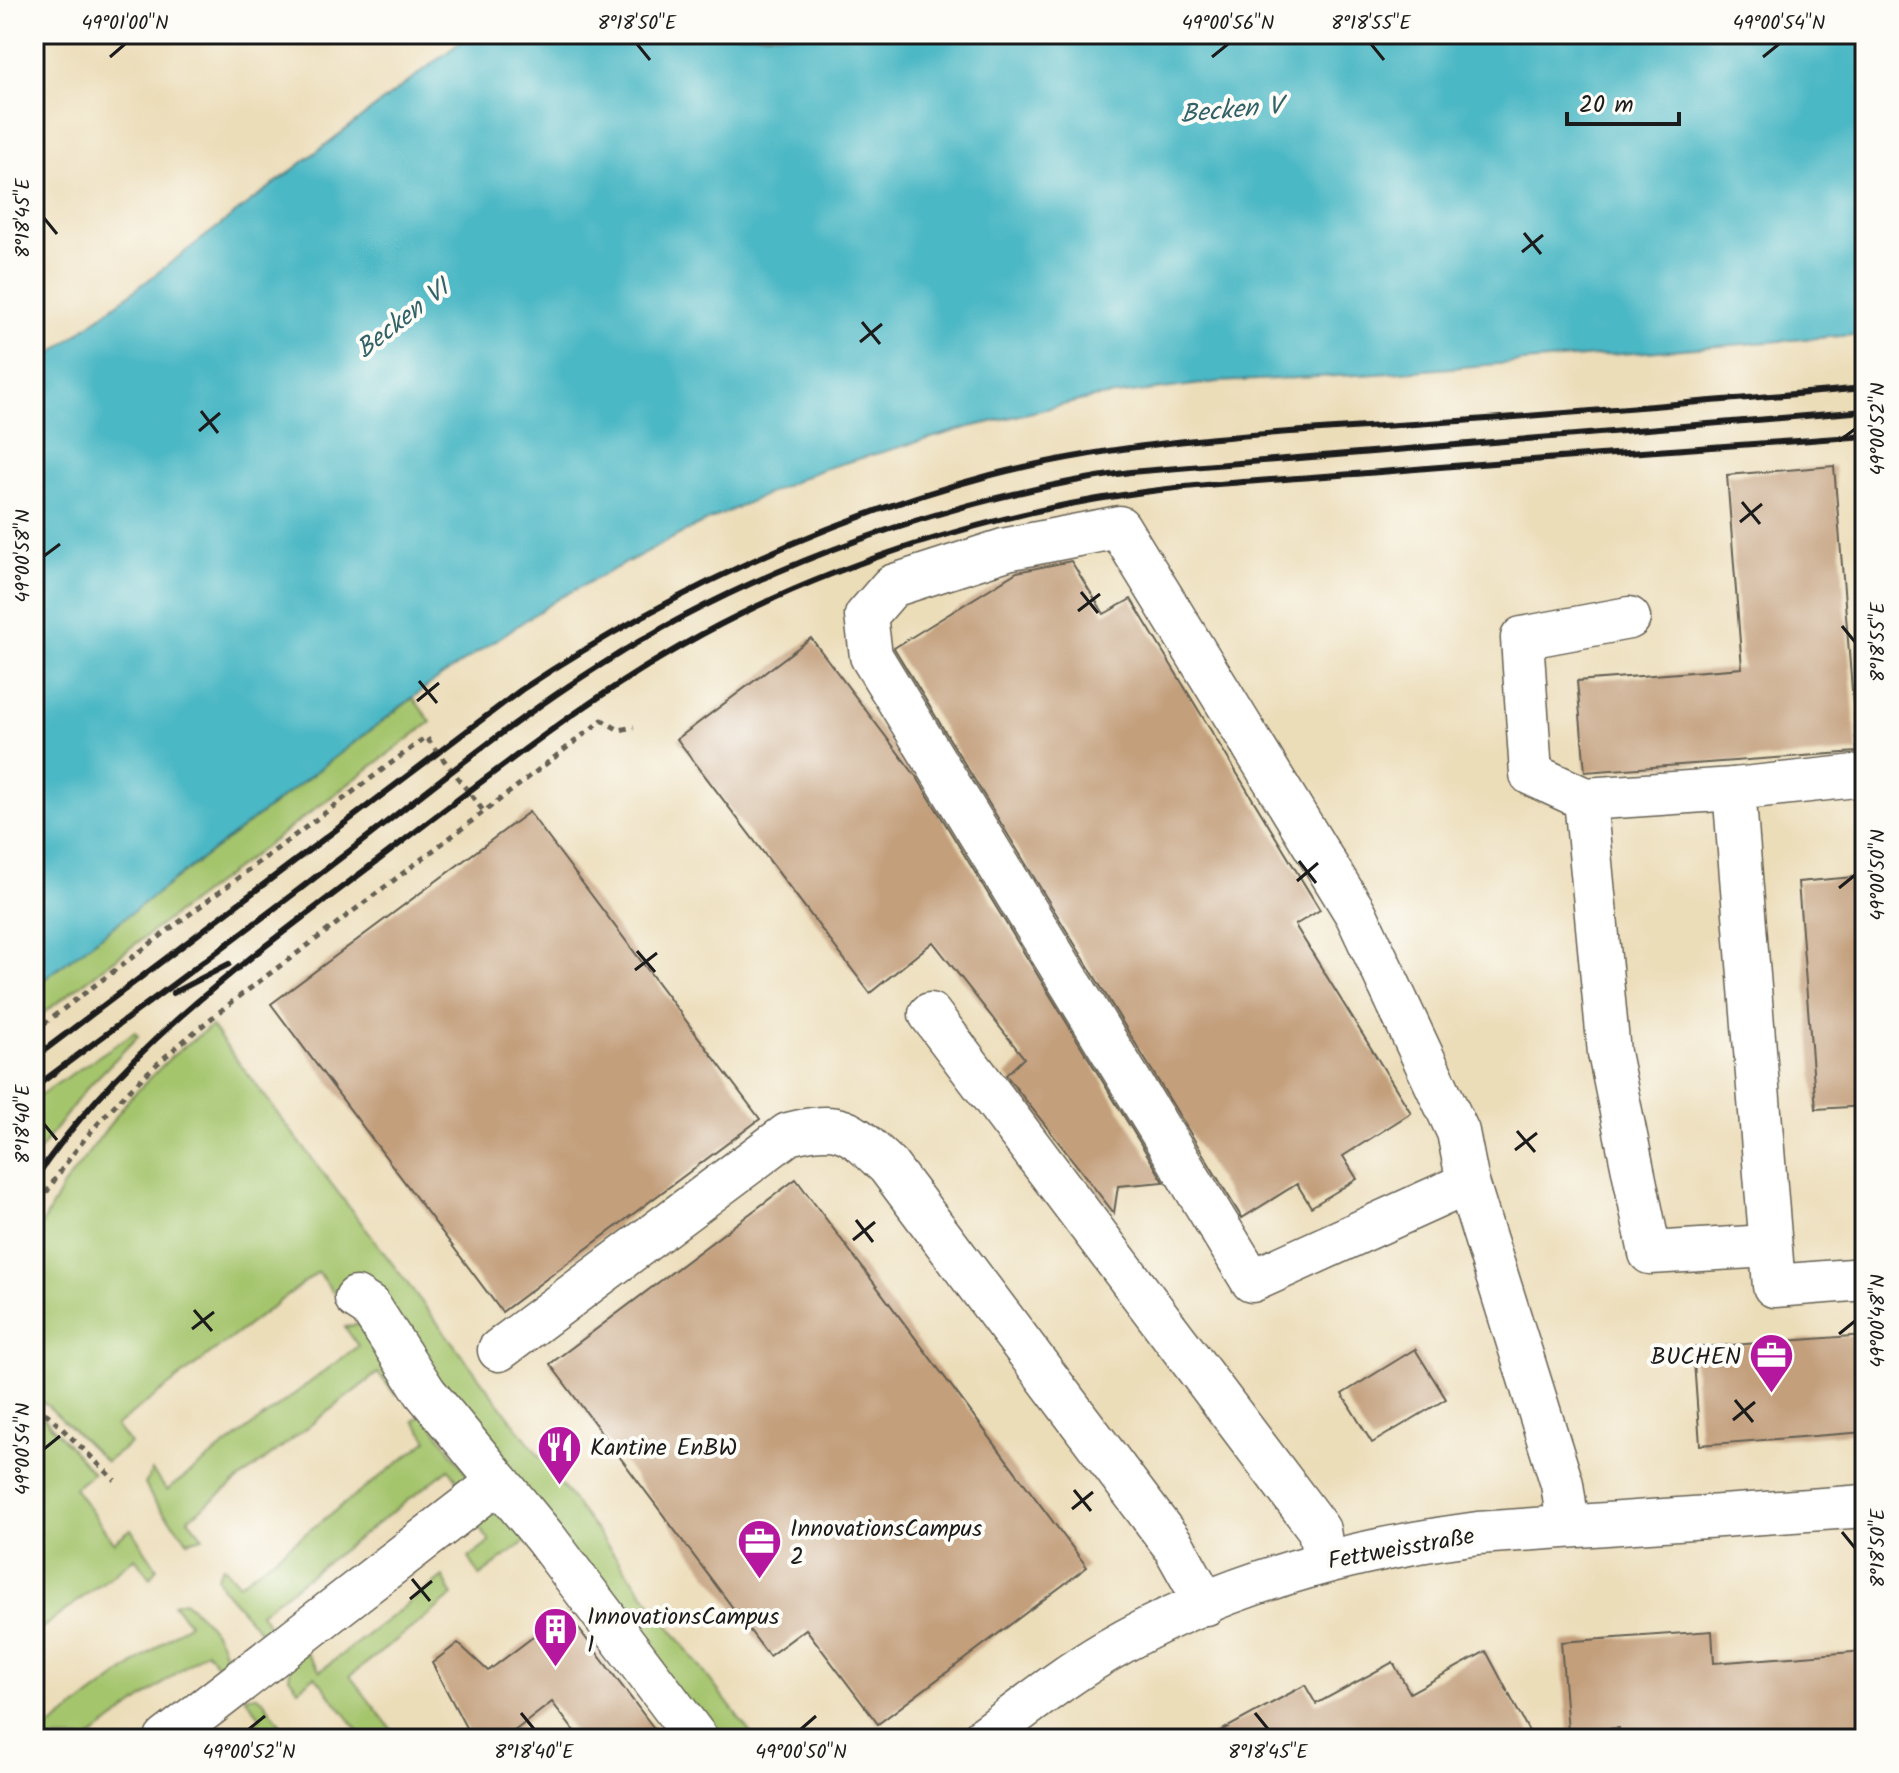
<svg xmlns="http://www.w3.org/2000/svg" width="1899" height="1773" viewBox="0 0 1899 1773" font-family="Kalam,sans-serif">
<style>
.green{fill:#a5c56d;stroke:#607044;stroke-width:2}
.water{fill:#4bb8c5;stroke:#346a70;stroke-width:2}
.building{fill:#c39f7c}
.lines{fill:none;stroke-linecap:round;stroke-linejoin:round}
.minor-casing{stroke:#656053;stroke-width:45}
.path{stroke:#656053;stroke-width:5;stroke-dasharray:6 6;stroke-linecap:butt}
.minor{stroke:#fff;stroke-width:42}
.rail{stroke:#1c1c1c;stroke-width:6}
.ticks{fill:none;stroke:#1c1c1c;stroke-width:3}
.labels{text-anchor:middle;stroke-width:8;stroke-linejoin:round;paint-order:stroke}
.poi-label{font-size:24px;fill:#1c1c1c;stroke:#fdfcf7;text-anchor:start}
.street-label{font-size:24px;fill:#1c1c1c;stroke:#fdfcf7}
.water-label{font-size:26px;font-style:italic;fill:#316268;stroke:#fdfcf7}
.neatline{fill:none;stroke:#1c1c1c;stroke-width:3}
.ticks-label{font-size:20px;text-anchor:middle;fill:#1c1c1c}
</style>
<rect width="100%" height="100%" fill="#fdfcf7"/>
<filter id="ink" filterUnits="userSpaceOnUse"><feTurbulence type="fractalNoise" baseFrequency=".0125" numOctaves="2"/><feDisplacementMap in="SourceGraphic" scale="16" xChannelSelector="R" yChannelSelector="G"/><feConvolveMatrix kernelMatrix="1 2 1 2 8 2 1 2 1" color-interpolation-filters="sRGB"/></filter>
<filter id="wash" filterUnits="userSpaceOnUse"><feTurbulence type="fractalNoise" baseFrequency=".006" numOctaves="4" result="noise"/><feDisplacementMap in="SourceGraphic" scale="32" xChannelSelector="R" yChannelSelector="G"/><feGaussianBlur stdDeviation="1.8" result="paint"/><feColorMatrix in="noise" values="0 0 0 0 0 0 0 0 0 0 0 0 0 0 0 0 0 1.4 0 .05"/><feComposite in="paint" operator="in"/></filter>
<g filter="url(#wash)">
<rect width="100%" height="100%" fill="#ecddb9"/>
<g class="green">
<path d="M413 698 431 722 34 1020V987Z"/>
<path d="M211 1026 755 1739H709L358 1282 333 1292 318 1272 116 1426 130 1444 106 1462 48 1406 34 1397V1239L62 1188 129 1099 171 1057Z"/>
<path d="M135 1032 138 1036 85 1090 34 1157V1099Z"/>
<path d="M358 1324 403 1388 395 1394 378 1373 188 1519 203 1537 188 1541 153 1500 145 1484 152 1471 167 1490 358 1346 345 1327Z"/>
<path d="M34 1413 45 1419 93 1473 74 1488 114 1542 131 1529 157 1568 150 1578 135 1558 34 1634Z"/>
<path d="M424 1413 471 1480 463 1488 449 1469 260 1613 274 1633 263 1635 222 1588 217 1577 223 1566 239 1584 428 1440 414 1421Z"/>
<path d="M491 1513 509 1514 531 1537 480 1576 469 1558 490 1542 475 1522Z"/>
<path d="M443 1577 453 1596 350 1676 399 1739H365L315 1676 298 1689 289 1677 291 1664 305 1652 320 1671Z"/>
<path d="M184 1601C203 1616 233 1646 223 1671L206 1651 89 1739H34L189 1623 173 1604Z"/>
<path d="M255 1695 263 1700 291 1739H234L261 1718 245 1697Z"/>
</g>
<path class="water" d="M471 34H1865V334L1377 374 1218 382 1092 398 966 428 820 470 692 528 559 598 433 682 34 987V367Z"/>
<g id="blocks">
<g class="building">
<path d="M1834 466 1857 752 1585 772 1577 681 1742 668 1727 475Z"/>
<path d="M1071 561 1104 614 1131 599 1320 910 1295 925 1411 1113 1343 1156 1357 1179 1311 1207 1297 1184 1242 1218 894 648 1017 572Z"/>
<path d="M811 638 918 779 1164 1182 1118 1186 1114 1213 1006 1075 1024 1058 933 942 870 993 677 739Z"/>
<path d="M529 812 760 1119 502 1312 271 1004Z"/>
<path d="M1865 876V1106L1816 1109 1798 882Z"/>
<path d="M796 1179 1087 1567 878 1724 806 1629 769 1656 550 1364Z"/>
<path d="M1865 1335V1432L1700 1445 1693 1348Z"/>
<path d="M1415 1349 1446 1399 1372 1443 1342 1394Z"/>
<path d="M566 1612 662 1739H580L552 1702 504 1739H472L432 1663 458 1643 488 1671Z"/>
<path d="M1712 1631 1714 1663 1865 1651V1739H1620L1619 1728 1568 1732 1561 1642Z"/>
<path d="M1486 1651 1533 1739H1206L1305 1685 1316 1704 1393 1662 1410 1693Z"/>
</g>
</g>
</g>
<g filter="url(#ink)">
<use href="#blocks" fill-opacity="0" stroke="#656053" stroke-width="2"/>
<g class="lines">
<defs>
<g id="minor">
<path d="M1865 775 1734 789 1774 1286 1865 1279"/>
<path d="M1734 789 1585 799 1609 1053 1650 1253 1768 1246"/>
<path d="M1585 799 1531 774 1522 638 1629 618"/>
<path d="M930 1014 1319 1530 1324 1561"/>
<path d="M1468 1183 1252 1281 871 656 866 616 892 586 1007 549 1119 527 1356 914 1458 1132 1468 1183 1562 1484 1568 1524"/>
<path d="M356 1298 370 1307 425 1392 546 1539 697 1739"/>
<path d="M499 1350 788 1134C842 1120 850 1130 888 1166L1173 1545 1206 1604"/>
<path d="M166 1739 497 1483"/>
<path d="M982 1739C1023 1709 1064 1676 1107 1651 1221 1584 1349 1550 1478 1533L1865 1506"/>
</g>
</defs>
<use href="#minor" class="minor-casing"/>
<g class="path">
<path d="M34 1031 426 737 485 813"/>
<path d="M34 1214C100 1093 216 1014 323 934 416 863 510 793 602 720L619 730 634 727"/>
<path d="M34 1407 48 1415 115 1480"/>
</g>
<use href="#minor" class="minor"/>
<g class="rail">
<path d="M173 993 229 964"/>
<path d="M34 1058 521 690C666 594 823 520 991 475 1148 434 1312 432 1473 420 1603 411 1734 399 1865 388"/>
<path d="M34 1088C131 1015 230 943 326 869 418 799 506 724 604 663 756 566 952 497 1130 472L1865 411"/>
<path d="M34 1180C126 1044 252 956 381 858 496 771 609 679 739 615 851 559 999 513 1123 495 1208 482 1295 479 1380 472 1542 458 1703 448 1865 436"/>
</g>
</g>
</g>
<path class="ticks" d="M637 44 650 60M1371 44 1384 60M110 57 125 44M1212 57 1228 44M1763 57 1779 44M44 218 57 234M1524 233 1541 254M1522 252 1543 235M862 322 880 344M860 342 882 324M201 411 218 433M199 431 220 413M1839 441 1855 429M1742 502 1760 524M1740 522 1762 504M44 556 60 544M1081 592 1098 613M1078 611 1100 594M1842 626 1855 642M419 681 437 703M417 701 439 683M1299 861 1316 883M1297 881 1318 863M1839 888 1855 875M637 951 655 972M635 970 657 953M44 1124 57 1140M1517 1131 1535 1152M1515 1150 1537 1133M856 1220 873 1242M853 1240 875 1222M194 1310 212 1331M192 1329 214 1312M1839 1334 1855 1321M1735 1400 1753 1422M1733 1420 1755 1402M44 1449 60 1436M1074 1490 1091 1511M1072 1509 1093 1492M1842 1532 1855 1548M412 1579 430 1601M410 1599 432 1581M521 1713 534 1729M1255 1713 1268 1729M249 1729 265 1716M801 1729 816 1716"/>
<defs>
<symbol id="office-pin" viewBox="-11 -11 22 30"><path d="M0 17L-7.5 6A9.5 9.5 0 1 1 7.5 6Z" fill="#b5179e" stroke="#fdfcf7"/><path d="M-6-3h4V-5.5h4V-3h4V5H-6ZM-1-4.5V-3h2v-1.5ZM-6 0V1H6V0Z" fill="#fff"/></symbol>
<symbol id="restaurant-pin" viewBox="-11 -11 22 30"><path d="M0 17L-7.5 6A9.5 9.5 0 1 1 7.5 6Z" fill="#b5179e" stroke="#fdfcf7"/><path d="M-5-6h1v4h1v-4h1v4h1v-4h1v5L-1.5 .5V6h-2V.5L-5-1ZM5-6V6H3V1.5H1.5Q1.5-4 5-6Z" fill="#fff"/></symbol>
<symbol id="building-pin" viewBox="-11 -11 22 30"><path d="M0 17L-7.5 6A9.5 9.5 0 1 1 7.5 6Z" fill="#b5179e" stroke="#fdfcf7"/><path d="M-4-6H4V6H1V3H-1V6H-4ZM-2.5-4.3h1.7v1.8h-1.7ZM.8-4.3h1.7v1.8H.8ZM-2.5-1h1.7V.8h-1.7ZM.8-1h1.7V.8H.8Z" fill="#fff"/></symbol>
</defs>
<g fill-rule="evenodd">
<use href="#office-pin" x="1746" y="1330" width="51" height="69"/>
<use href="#restaurant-pin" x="534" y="1422" width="51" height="69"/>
<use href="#office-pin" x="734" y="1516" width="51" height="69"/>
<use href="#building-pin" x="530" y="1604" width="51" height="69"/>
</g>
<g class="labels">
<g class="poi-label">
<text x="1741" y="1364" text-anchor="end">BUCHEN</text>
<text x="590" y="1455">Kantine EnBW</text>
<text x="790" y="1536">InnovationsCampus<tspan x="790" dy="28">2</tspan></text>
<text x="587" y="1624">InnovationsCampus<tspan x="587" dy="28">1</tspan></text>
</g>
<g class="street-label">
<text transform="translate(1401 1548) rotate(-10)" y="8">Fettweisstraße</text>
</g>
<g class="water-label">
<text transform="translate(1231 109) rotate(-5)" y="9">Becken V</text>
<text transform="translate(402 318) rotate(-38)" y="9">Becken VI</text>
</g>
</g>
<rect width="1899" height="1773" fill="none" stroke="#fdfcf7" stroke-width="88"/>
<path d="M1567 112v12h112v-12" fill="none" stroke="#1c1c1c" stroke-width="4"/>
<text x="1579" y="112" font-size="24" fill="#1c1c1c" stroke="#fdfcf7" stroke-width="6" paint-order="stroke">20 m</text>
<rect x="44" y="44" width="1811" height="1685" class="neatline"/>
<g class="ticks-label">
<text x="125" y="29">49°01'00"N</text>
<text x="637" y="29">8°18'50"E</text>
<text x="1228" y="29">49°00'56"N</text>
<text x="1371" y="29">8°18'55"E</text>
<text x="1779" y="29">49°00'54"N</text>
<text transform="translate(22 218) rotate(-90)" y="7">8°18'45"E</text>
<text transform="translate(1877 429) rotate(-90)" y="7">49°00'52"N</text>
<text transform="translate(22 556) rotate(-90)" y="7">49°00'58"N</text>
<text transform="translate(1877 642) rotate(-90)" y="7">8°18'55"E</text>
<text transform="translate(1877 875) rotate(-90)" y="7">49°00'50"N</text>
<text transform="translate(22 1124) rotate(-90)" y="7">8°18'40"E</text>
<text transform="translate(1877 1321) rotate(-90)" y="7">49°00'48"N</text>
<text transform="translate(22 1449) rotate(-90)" y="7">49°00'54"N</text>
<text transform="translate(1877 1548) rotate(-90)" y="7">8°18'50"E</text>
<text x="249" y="1758">49°00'52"N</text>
<text x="534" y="1758">8°18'40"E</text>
<text x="801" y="1758">49°00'50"N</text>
<text x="1268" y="1758">8°18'45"E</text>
</g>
</svg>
